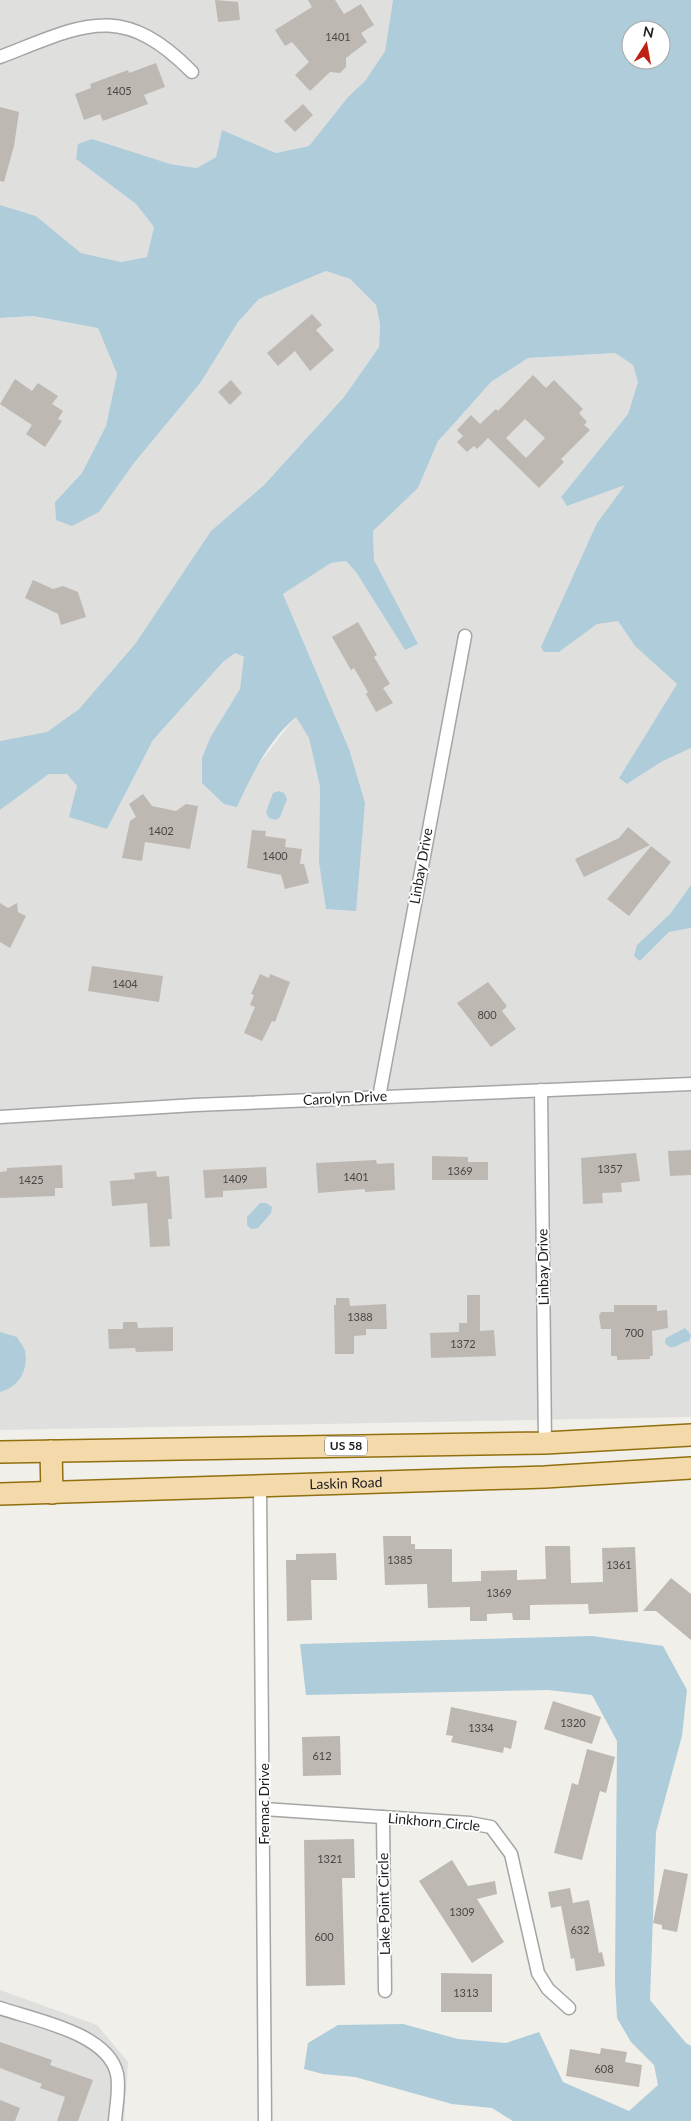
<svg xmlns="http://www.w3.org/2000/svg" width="691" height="2121" viewBox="0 0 691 2121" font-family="Lato,sans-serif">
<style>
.residential{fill:#dfdfde}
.water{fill:#aeccda;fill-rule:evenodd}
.building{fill:#beb8b2;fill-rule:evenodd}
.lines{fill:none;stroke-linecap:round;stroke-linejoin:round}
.minor-casing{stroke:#a5a5a5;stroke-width:15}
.primary-casing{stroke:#906f0f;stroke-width:24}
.minor{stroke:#fff;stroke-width:12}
.primary{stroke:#f4daab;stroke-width:21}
.labels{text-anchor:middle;stroke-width:4;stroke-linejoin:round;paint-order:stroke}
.number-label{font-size:11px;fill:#484745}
.shield{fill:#fff;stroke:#646464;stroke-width:1}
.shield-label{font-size:12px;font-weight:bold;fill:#212121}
.street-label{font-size:14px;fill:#212121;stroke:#fff}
</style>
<rect width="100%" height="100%" fill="#f1efe9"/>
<g class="residential">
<path d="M0 0H393L385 51 365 81 348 97 309 146 276 153 222 130 216 157 197 168 170 164 76 159 136 204 154 227 147 257 121 262 81 253 36 216 0 205Z"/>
<path d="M326 271 350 279 376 305 380 324 379 347 344 397 264 485 211 531 135 644 79 709 47 732 0 741V318L33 316 98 328 117 374 106 426 82 473 55 502 99 511 134 463 201 382 238 322 259 299Z"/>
<path d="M615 353 633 365 638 382 628 414 561 497 567 506 626 484 597 523 559 652 597 623 618 621 635 646 677 684 619 778 627 784 661 762 691 748V885L670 914 637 945 640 961 669 932 691 928V1417L0 1430V810L49 774H68L107 829 153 740 223 662 235 653 245 658 240 689 211 736 237 807 251 774 296 716 309 738 320 787 319 862 349 749 283 594 331 563 346 561 356 572 405 650 417 644 374 560 373 531 418 488 438 441 491 382 528 358Z"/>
<path d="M0 1990 97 2025 128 2062 124 2121H0Z"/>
</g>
<g class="water">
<path d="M393 0H691V748L661 762 627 784 619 778 677 684 635 646 618 621 597 624 559 652H544L541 647 597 523 625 485 567 506 561 497 628 414 638 382 633 365 615 353 528 358 491 382 450 428 438 441 418 488 373 531 374 560 418 644 405 650 356 572 346 561 331 563 283 594 349 749 365 803 356 911 326 909 319 862 320 787 309 738 296 717C269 740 251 775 237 807L224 804 202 783V758L211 736 240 689 244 657 235 653 223 662 153 740 107 829 69 817 77 786 67 774H49L0 810V741L47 732 79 709 135 644 211 531 264 485 344 397 379 347 380 324 376 305 350 279 326 271 259 299 238 322 201 382 134 463 99 512 72 526 56 520 55 502 82 473 106 426 117 374 98 328 33 316 0 318V205L36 216 81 253 121 262 147 257 154 227 136 204 76 159 78 144 92 139 170 164 197 168 216 157 222 130 276 153 309 146 348 97 365 81 385 51ZM631 30H661V60H631Z"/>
<path d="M279 791 284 793 287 799 280 817 276 820 269 818 266 812 273 793Z"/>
<path d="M691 885V928L669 932 640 961 634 956 637 945 670 914Z"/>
<path d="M260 1203H266L272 1207 271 1213 258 1228 251 1229 247 1225V1217Z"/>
<path d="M685 1328 691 1335 689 1341C679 1342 673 1353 665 1343L666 1338Z"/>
<path d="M0 1332 17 1337C19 1341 24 1347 25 1351 29 1370 18 1388 0 1392Z"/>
<path d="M592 1636 663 1646 687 1690 682 1736 656 1832 650 2000 686 2043 691 2046V2121H513L492 2108 452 2104 355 2077 323 2074 304 2069 308 2043 338 2025 403 2024 458 2039 506 2043 539 2032 563 2082 629 2111 658 2085 654 2065 631 2042 617 2018 615 1982 617 1741 592 1695 548 1690 306 1695 300 1644Z"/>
</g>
<g class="building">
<path d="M215 0 238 2 240 20 218 22Z"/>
<path d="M308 0H335L344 14 361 4 374 25 361 33 367 42 346 58V67L340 73 330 72 310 91 295 75 309 62 292 42 285 46 275 30 312 7Z"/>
<path d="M156 63 165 87 144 95 148 104 103 121 100 114 84 120 75 94 91 88 90 84 128 70 129 73Z"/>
<path d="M303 104 313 115 295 132 284 121Z"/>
<path d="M0 107 19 112 14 146 4 182 0 181Z"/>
<path d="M312 314 322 325 316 330 334 350 310 371 295 351 278 366 267 353Z"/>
<path d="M533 375 546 388 554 380 583 409 579 413 587 422 584 425 590 430 561 459 564 462 539 488 488 438 477 449 474 446 467 452 457 442 463 436 457 430 471 415 480 424 496 409 498 411ZM525 419 545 438 526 458 506 438Z"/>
<path d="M15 379 32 391 38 383 58 396 52 404 63 411 58 419 62 421 45 447 26 434 32 425 0 404Z"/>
<path d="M231 380 242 393 230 405 218 392Z"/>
<path d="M33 580 53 589 63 586 78 592 86 617 61 625 58 614 25 598Z"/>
<path d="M358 622 377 655 374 657 390 684 383 688 393 703 376 712 366 694 368 692 354 668 351 670 332 637Z"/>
<path d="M143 794 152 806 176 811 186 804 198 806 190 849 145 842 142 861 122 858 130 821 136 817 129 804Z"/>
<path d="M628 827 650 845 584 877 575 859 619 838Z"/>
<path d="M252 830 266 831 265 836 286 839 285 847 302 849 300 864H304L309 883 285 889 281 875 247 868Z"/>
<path d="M651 846 671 862 629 916 607 899Z"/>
<path d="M0 903 8 908 17 903 18 912 26 916 10 948 0 942Z"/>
<path d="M92 966 163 976 159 1002 88 991Z"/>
<path d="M260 974 269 978 270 974 290 982 275 1022 272 1021 262 1041 244 1033 255 1007 250 1005 254 995 251 994Z"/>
<path d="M488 982 507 1006 502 1011 516 1029 491 1047 457 1003Z"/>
<path d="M691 1150V1175L670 1176 668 1151Z"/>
<path d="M636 1153 640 1181 621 1183 622 1192 602 1193 603 1203 583 1204 581 1158Z"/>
<path d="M432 1156 468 1157V1162H488V1180H432Z"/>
<path d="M376 1160 377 1164 394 1163 395 1190 365 1192V1189L318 1193 316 1163Z"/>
<path d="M62 1165 63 1188H55V1196L0 1198V1172L7 1171V1168Z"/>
<path d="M266 1167 267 1188 223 1191V1197L205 1198 203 1170Z"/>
<path d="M156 1171 157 1177 169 1176 172 1219H168L170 1246 150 1247 147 1203 112 1206 110 1181 135 1179 134 1173Z"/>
<path d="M467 1295H480V1331L494 1330 496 1356 431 1358 430 1333 459 1332V1323H467Z"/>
<path d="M336 1298H349L350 1306 386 1304 387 1329H366V1335L354 1336V1354H335L334 1305H336Z"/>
<path d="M614 1305H657V1311L667 1310 668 1328 652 1331 653 1356H650V1359L617 1360V1356H611V1329H601L599 1316 601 1312H614Z"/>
<path d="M123 1322H137L138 1328 173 1327V1351L136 1352 135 1348 109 1349 108 1329H123Z"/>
<path d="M383 1536H411V1544H415V1549H452V1582L481 1581V1571L517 1570V1580L546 1579 545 1546H570L571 1583 603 1582 602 1548 635 1547 638 1612 589 1614 588 1604 530 1605V1620H513L512 1613 487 1614V1621H470V1607L428 1608 427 1584 385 1585Z"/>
<path d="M336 1553 337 1580H311L312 1620 287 1621 286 1560H296V1554Z"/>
<path d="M671 1578 691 1594V1640L656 1611H643Z"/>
<path d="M553 1701 601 1717 592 1744 544 1729Z"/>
<path d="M451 1707 517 1721 511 1749 504 1747 503 1753 451 1742 453 1736 446 1735Z"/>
<path d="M340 1736 341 1775 303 1776 302 1737Z"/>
<path d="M587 1749 615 1757 606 1793 600 1791 582 1860 554 1853 572 1783 578 1785Z"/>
<path d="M354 1839 355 1878H342L345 1985 306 1986 304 1840Z"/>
<path d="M452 1860 468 1886 495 1881 497 1894 477 1899 504 1942 472 1963 419 1881Z"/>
<path d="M664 1869 688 1874 677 1932 662 1929V1925L653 1923Z"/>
<path d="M570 1888 573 1903 589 1900 599 1953 602 1952 605 1966 576 1971 574 1958 571 1959 561 1906 551 1908 548 1892Z"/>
<path d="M441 1973 492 1974V2012H441Z"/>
<path d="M0 2042 52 2060 50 2065 93 2080 78 2121H57L65 2097 40 2088 42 2084 0 2068Z"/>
<path d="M601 2048 627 2052 625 2062 642 2065 639 2087 566 2076 570 2049 600 2054Z"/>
<path d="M0 2100 20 2108 15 2121H0Z"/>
</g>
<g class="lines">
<defs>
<g id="minor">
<path d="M0 57C83 25 121 0 192 72"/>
<path d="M541 1090 545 1443"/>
<path d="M379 1097 465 636"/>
<path d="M0 1117 195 1105 691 1084"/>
<path d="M260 1486 265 2121"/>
<path d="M264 1809 470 1823 491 1827 511 1854 538 1973 548 1989 569 2008"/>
<path d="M383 1817 385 1991"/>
<path d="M0 2008C35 2020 108 2033 117 2074 120 2089 116 2106 115 2121"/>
</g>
<g id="primary">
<path d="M51 1451 52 1493"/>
<path d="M0 1452 545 1443 691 1435"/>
<path id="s1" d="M0 1494 545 1477 691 1468"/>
</g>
</defs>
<use href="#minor" class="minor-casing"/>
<use href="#primary" class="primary-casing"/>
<use href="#minor" class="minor"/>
<use href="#primary" class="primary"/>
</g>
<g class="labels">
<g class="number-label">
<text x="338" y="41">1401</text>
<text x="119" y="95">1405</text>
<text x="161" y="835">1402</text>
<text x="275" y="860">1400</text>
<text x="125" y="988">1404</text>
<text x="487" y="1019">800</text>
<text x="610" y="1173">1357</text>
<text x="460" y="1175">1369</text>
<text x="356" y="1181">1401</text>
<text x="235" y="1183">1409</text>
<text x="31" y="1184">1425</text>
<text x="360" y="1321">1388</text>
<text x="634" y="1337">700</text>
<text x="463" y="1348">1372</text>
<text x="400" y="1564">1385</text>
<text x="619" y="1569">1361</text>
<text x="499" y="1597">1369</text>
<text x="573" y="1727">1320</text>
<text x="481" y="1732">1334</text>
<text x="322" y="1760">612</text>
<text x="330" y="1863">1321</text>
<text x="462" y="1916">1309</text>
<text x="580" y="1934">632</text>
<text x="324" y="1941">600</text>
<text x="466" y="1997">1313</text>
<text x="604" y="2073">608</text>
</g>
<rect class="shield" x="325" y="1436.5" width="42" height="19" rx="4"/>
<g class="shield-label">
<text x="346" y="1450">US 58</text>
</g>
<g class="street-label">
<text transform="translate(421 866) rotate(-80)" y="5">Linbay Drive</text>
<text transform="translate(345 1098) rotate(-3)" y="5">Carolyn Drive</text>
<text transform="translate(543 1267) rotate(-91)" y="5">Linbay Drive</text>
<text dy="5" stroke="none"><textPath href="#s1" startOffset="346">Laskin Road</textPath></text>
<text transform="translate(264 1804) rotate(-90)" y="5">Fremac Drive</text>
<text transform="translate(434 1822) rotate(5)" y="5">Linkhorn Circle</text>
<text transform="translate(384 1904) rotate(-91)" y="5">Lake Point Circle</text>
</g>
</g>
<g transform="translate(646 45) rotate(11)"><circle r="24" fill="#ffffff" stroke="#a6a6a6"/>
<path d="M0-4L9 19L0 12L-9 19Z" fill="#bf2114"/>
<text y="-8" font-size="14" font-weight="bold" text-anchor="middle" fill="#212121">N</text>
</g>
</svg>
